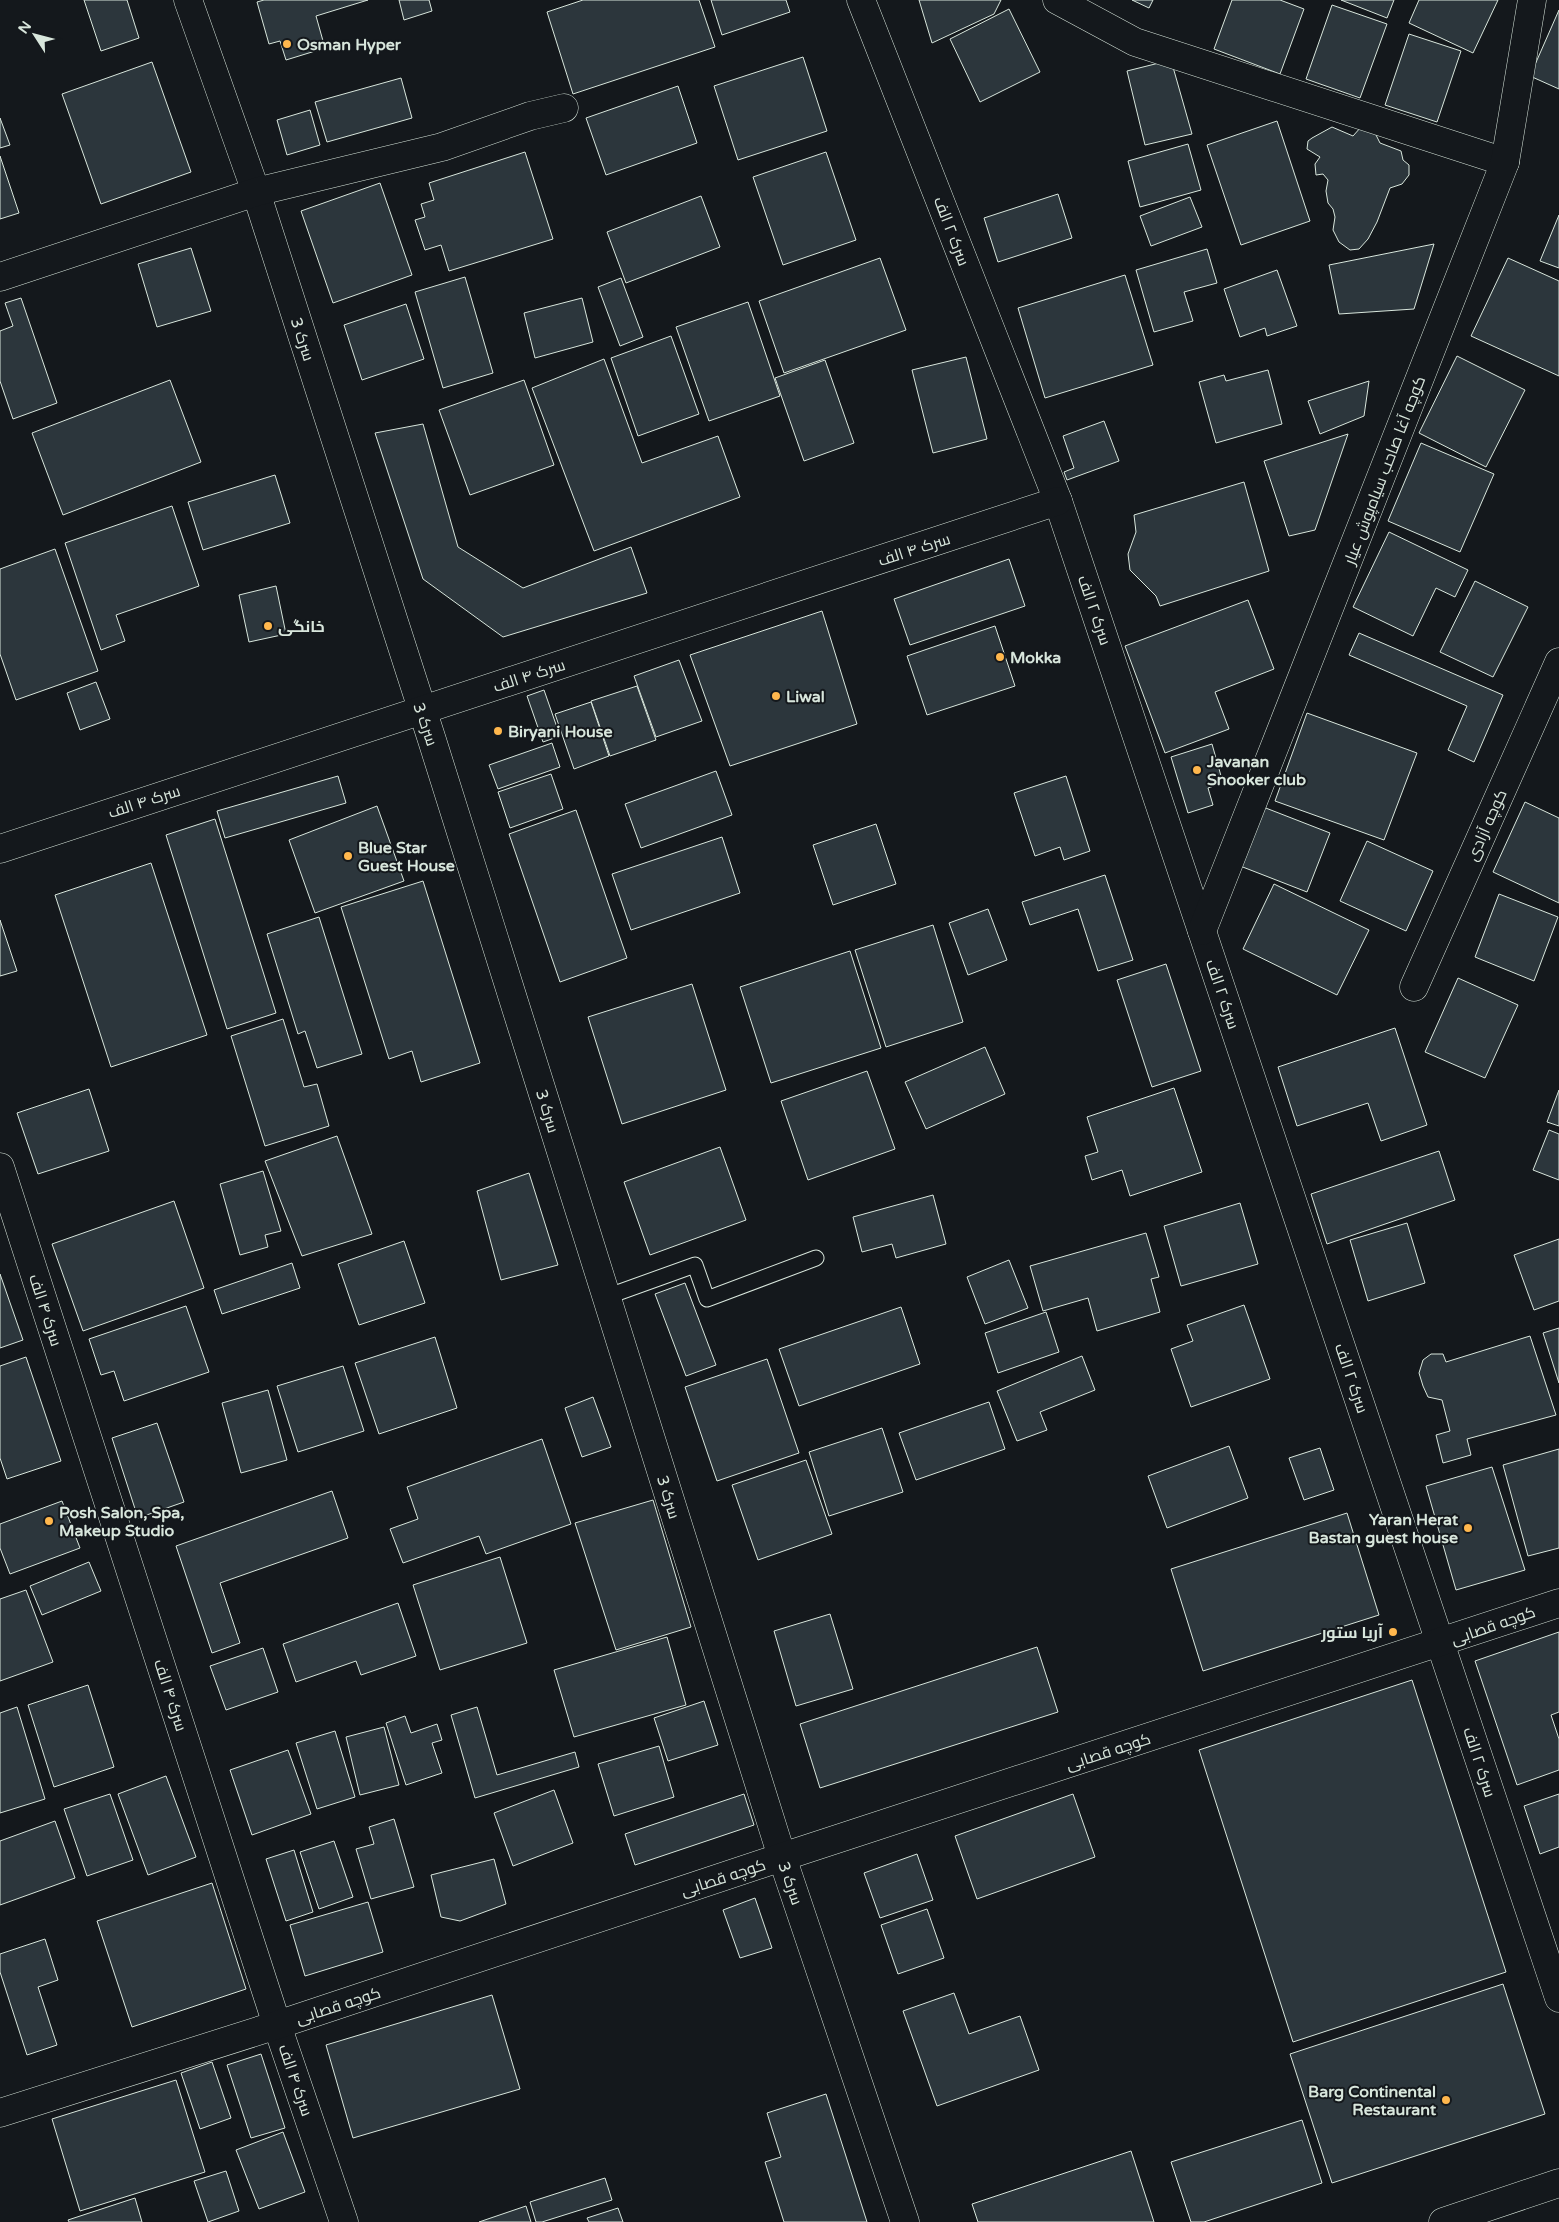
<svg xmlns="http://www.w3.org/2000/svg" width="1559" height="2222" viewBox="0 0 1559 2222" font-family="'Varela Round',Cairo,sans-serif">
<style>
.building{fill:#2c363c;stroke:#d8e6dc}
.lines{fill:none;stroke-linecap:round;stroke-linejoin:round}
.service-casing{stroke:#d8e6dc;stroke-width:17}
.minor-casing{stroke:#d8e6dc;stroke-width:29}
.secondary-casing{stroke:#d8e6dc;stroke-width:29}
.service{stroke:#14181c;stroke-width:15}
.minor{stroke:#14181c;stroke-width:28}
.secondary{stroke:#14181c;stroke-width:28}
.poi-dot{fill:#ffb74d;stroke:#14181c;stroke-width:2}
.labels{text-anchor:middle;stroke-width:4;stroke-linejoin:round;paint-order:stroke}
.poi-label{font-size:16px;font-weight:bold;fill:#d8e6dc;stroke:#14181c;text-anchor:start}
.street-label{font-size:16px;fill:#d8e6dc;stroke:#14181c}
</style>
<rect width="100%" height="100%" fill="#14181c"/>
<g class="building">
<path d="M84 0H127L139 38 101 51Z"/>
<path d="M264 0H368L316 16 325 48 286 60 280 41 269 44 257 2Z"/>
<path d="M399 0H429L432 11 404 20Z"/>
<path d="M583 0H699L715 47 573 94 547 12Z"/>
<path d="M711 0H786L790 12 722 35Z"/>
<path d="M919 0H1001L994 14 932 43Z"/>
<path d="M1132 0H1153L1149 8Z"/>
<path d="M1232 0H1280L1304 9 1280 74 1214 49Z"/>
<path d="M1341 0H1394L1387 18Z"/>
<path d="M1419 0H1498L1473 53 1409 23Z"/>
<path d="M1332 5 1387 24 1360 98 1306 79Z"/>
<path d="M1009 9 1040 72 980 102 950 39Z"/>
<path d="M1559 10V89L1530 76Z"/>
<path d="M1409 34 1461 51 1437 122 1385 105Z"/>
<path d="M803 57 827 131 738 160 714 86Z"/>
<path d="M1171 60 1192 134 1145 145 1127 71Z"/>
<path d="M152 62 191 172 101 204 62 94Z"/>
<path d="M401 78 412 118 327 142 315 102Z"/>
<path d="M678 86 697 143 606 175 586 118Z"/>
<path d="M310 110 320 145 287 155 277 120Z"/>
<path d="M0 118 10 145 0 148Z"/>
<path d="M1277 121 1310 221 1241 245 1207 145Z"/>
<path d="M1332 127 1353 136 1361 127 1375 133 1380 143 1401 151 1403 160 1409 165V175L1402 184 1390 188 1377 222 1368 239 1359 249 1350 250 1339 242 1333 230 1335 217 1333 209 1328 203 1326 191 1328 180 1323 174 1316 175 1315 164 1320 157 1307 149 1308 141 1312 138Z"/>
<path d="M1188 144 1201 190 1140 207 1128 161Z"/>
<path d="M525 152 553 239 449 271 441 245 425 250 415 220 425 217 421 204 434 200 429 183Z"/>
<path d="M826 152 856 240 783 265 753 177Z"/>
<path d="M0 156 19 213 0 219Z"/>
<path d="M380 183 412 275 333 303 301 211Z"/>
<path d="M1058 194 1072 238 998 262 984 218Z"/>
<path d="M701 196 720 247 626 283 607 232Z"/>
<path d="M1190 197 1202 227 1151 246 1140 216Z"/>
<path d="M1559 215V268L1540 261Z"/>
<path d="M1434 244 1414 309 1339 314 1329 265Z"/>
<path d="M191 248 211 311 157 327 138 264Z"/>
<path d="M1207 249 1217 283 1184 292 1193 321 1154 332 1136 270Z"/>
<path d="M880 258 906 330 784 373 759 301Z"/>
<path d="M1508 258 1559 281V376L1471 336Z"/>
<path d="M1277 270 1297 326 1267 336 1265 328 1240 337 1224 289Z"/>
<path d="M1125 275 1153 365 1045 398 1018 308Z"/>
<path d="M465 277 493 373 443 388 415 292Z"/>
<path d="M621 278 643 337 620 346 598 287Z"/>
<path d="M21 298 57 403 13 419 0 381V331L13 326 5 303Z"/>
<path d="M582 298 593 342 535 358 524 313Z"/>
<path d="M748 302 780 396 709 421 676 327Z"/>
<path d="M406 304 424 359 362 380 344 325Z"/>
<path d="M671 336 699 414 638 436 611 358Z"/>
<path d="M1457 356 1525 390 1486 467 1419 433Z"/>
<path d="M966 357 987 439 933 453 912 370Z"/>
<path d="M604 359 642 463 718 436 740 497 594 551 532 388Z"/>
<path d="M825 360 854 443 804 461 775 378Z"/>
<path d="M1268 370 1282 424 1216 443 1199 382 1224 375 1226 381Z"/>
<path d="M170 380 201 462 63 515 32 433Z"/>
<path d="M524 380 554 465 470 495 439 410Z"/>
<path d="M1369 381 1364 416 1320 434 1308 401Z"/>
<path d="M1104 421 1119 461 1067 480 1064 472 1074 468 1063 436Z"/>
<path d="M423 424 458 547 523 588 631 547 647 593 503 637 423 579 375 433Z"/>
<path d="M1348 434 1315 530 1289 536 1264 461Z"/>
<path d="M1421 443 1494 474 1460 552 1388 521Z"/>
<path d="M275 475 290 523 203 550 188 502Z"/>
<path d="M1244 482 1269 571 1160 606 1156 596 1130 570 1128 554 1136 532 1134 515Z"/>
<path d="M172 506 199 586 116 615 125 641 101 650 65 543Z"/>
<path d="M1389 532 1468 570 1455 597 1436 588 1413 636 1353 607Z"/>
<path d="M55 549 98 671 16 700 0 654V569Z"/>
<path d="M1009 559 1025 606 910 645 894 599Z"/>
<path d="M1475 581 1528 607 1493 677 1440 652Z"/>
<path d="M276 586 286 634 249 642 239 595Z"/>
<path d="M1248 600 1274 669 1215 692 1229 729 1165 753 1125 646Z"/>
<path d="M822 611 857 724 730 766 690 655Z"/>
<path d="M995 626 1015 686 927 715 907 656Z"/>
<path d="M1359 633 1503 695 1474 762 1448 750 1467 706 1349 655Z"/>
<path d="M679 660 702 721 656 737 634 676Z"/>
<path d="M96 682 110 719 80 730 67 693Z"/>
<path d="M637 686 656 740 610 756 591 701Z"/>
<path d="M544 690 560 736 543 742 527 696Z"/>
<path d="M591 702 609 756 574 769 555 714Z"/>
<path d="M1307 713 1417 753 1384 840 1275 801Z"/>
<path d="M552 743 560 767 498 789 489 765Z"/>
<path d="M1212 744 1223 783 1208 788 1213 805 1188 813 1171 757Z"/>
<path d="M716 771 732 815 641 848 625 804Z"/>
<path d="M551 774 563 809 510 828 498 792Z"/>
<path d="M338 776 346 803 225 838 217 811Z"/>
<path d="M1066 776 1090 851 1064 860 1060 847 1035 856 1014 793Z"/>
<path d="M1525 802 1559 818V903L1493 872Z"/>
<path d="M1258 805 1330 833 1307 892 1235 864Z"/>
<path d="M377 806 404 881 315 913 289 840Z"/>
<path d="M576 810 627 958 560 982 509 834Z"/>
<path d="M215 819 276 1013 227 1029 166 835Z"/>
<path d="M876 824 896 884 833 905 813 845Z"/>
<path d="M722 837 740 893 631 930 612 874Z"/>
<path d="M1367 841 1433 871 1406 931 1340 901Z"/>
<path d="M151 863 207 1035 111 1067 55 895Z"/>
<path d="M1105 875 1133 960 1098 971 1078 909 1030 925 1022 902Z"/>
<path d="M423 881 480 1063 421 1082 412 1051 389 1059 341 907Z"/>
<path d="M1274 884 1369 930 1337 995 1243 949Z"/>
<path d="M1499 894 1558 917 1534 981 1475 957Z"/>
<path d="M988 909 1007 960 968 975 949 923Z"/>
<path d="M319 917 362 1054 317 1068 305 1031 298 1034 267 934Z"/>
<path d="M0 920 17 971 0 976Z"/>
<path d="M933 925 963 1022 886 1047 855 950Z"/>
<path d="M850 951 881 1048 771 1083 740 987Z"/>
<path d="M1166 964 1201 1071 1152 1087 1117 980Z"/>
<path d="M1458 978 1518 1005 1485 1078 1425 1052Z"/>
<path d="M692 984 726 1090 622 1124 588 1017Z"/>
<path d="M283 1019 304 1087 317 1084 329 1126 265 1146 231 1036Z"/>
<path d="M1395 1028 1427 1125 1381 1141 1368 1103 1297 1126 1278 1067Z"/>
<path d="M985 1047 1005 1094 926 1129 905 1082Z"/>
<path d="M867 1071 895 1149 808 1180 781 1101Z"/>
<path d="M1174 1088 1202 1172 1130 1196 1122 1170 1092 1180 1085 1156 1098 1152 1087 1117Z"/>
<path d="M89 1089 109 1151 38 1174 17 1113Z"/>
<path d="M1559 1090V1126L1547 1122Z"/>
<path d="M1549 1130 1559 1134V1180L1533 1170Z"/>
<path d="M337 1136 372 1234 302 1256 265 1161Z"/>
<path d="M720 1147 746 1220 650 1255 624 1182Z"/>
<path d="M1439 1151 1455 1200 1327 1244 1311 1194Z"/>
<path d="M263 1171 281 1231 265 1235 268 1247 240 1255 220 1184Z"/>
<path d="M529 1173 558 1265 501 1280 477 1191Z"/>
<path d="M933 1195 946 1244 896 1258 892 1244 862 1252 853 1217Z"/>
<path d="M174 1201 204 1288 83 1331 52 1244Z"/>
<path d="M1240 1203 1258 1264 1181 1286 1164 1226Z"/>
<path d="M1407 1223 1425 1283 1368 1301 1350 1240Z"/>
<path d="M1146 1233 1159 1277 1151 1279 1160 1312 1097 1331 1088 1298 1043 1311 1030 1266Z"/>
<path d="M1559 1239V1301L1534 1310 1514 1255Z"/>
<path d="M404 1241 425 1303 359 1325 338 1264Z"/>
<path d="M1009 1260 1028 1308 985 1324 967 1277Z"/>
<path d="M292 1263 300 1288 222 1314 214 1290Z"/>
<path d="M0 1274 23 1340 0 1348Z"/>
<path d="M685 1283 716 1365 686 1376 655 1294Z"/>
<path d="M1244 1305 1270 1379 1191 1407 1171 1349 1193 1341 1187 1325Z"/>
<path d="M186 1306 209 1372 124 1401 114 1371 101 1375 89 1339Z"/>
<path d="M901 1307 920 1364 799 1406 779 1349Z"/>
<path d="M1046 1312 1059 1352 998 1373 985 1333Z"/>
<path d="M1559 1328V1383L1543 1333Z"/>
<path d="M1530 1336 1556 1415 1467 1439 1471 1455 1443 1463 1436 1435 1450 1431 1442 1400 1428 1397 1423 1386 1419 1373 1423 1360 1431 1354H1443L1446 1362Z"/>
<path d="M435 1337 457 1408 379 1434 355 1363Z"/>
<path d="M1082 1356 1095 1390 1040 1412 1047 1430 1017 1441 997 1391Z"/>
<path d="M26 1357 61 1461 7 1479 0 1458V1366Z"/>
<path d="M767 1359 799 1453 717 1481 685 1387Z"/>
<path d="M343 1366 364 1431 298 1452 277 1386Z"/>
<path d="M268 1390 287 1460 241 1473 222 1403Z"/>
<path d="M593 1397 611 1447 582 1457 565 1408Z"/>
<path d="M989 1402 1005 1449 916 1480 899 1433Z"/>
<path d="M157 1423 184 1502 138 1518 112 1438Z"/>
<path d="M882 1428 903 1492 829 1516 809 1452Z"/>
<path d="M542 1439 571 1524 486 1554 479 1536 403 1563 390 1529 418 1519 407 1487Z"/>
<path d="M1229 1446 1248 1498 1167 1528 1148 1476Z"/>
<path d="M1320 1448 1334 1490 1304 1500 1289 1458Z"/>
<path d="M1559 1449V1548L1528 1556 1503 1465Z"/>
<path d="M806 1460 832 1534 758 1560 732 1485Z"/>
<path d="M1492 1467 1525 1570 1456 1590 1426 1486Z"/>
<path d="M332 1491 348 1538 220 1583 240 1643 212 1653 176 1546Z"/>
<path d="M653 1500 691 1627 616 1650 575 1523Z"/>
<path d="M62 1501 80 1548 10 1574 0 1548V1524Z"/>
<path d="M1347 1513 1379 1615 1203 1671 1171 1569Z"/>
<path d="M500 1557 527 1643 440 1670 413 1585Z"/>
<path d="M89 1562 101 1591 42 1615 30 1586Z"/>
<path d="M26 1590 53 1662 0 1681V1599Z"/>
<path d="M398 1603 416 1656 361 1675 356 1661 296 1682 283 1644Z"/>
<path d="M830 1614 853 1689 796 1706 774 1631Z"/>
<path d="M1559 1632V1712L1551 1715 1559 1739V1770L1517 1785 1475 1661Z"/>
<path d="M667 1637 686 1705 574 1737 554 1670Z"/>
<path d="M1037 1647 1058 1712 820 1788 800 1724Z"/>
<path d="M263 1648 278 1692 226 1710 210 1666Z"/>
<path d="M1412 1680 1506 1972 1293 2042 1199 1750Z"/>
<path d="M88 1685 114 1767 54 1787 28 1705Z"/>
<path d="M704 1701 718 1745 668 1761 654 1718Z"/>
<path d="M17 1707 45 1799 0 1813V1713Z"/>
<path d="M477 1707 497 1775 575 1752 579 1767 475 1798 451 1715Z"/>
<path d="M405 1716 411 1733 437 1724 442 1740 432 1743 442 1773 406 1785 386 1723Z"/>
<path d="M384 1727 399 1785 360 1795 346 1737Z"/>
<path d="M335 1731 355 1797 317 1809 296 1743Z"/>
<path d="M659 1746 674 1797 614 1816 598 1764Z"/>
<path d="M288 1750 311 1814 252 1835 230 1770Z"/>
<path d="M166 1776 196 1857 148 1875 118 1794Z"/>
<path d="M554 1790 573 1843 513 1866 494 1813Z"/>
<path d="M110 1794 133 1860 87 1876 64 1809Z"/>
<path d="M744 1794 754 1825 635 1865 625 1834Z"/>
<path d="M1073 1794 1095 1857 977 1899 955 1836Z"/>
<path d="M1559 1794V1847L1540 1854 1524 1806Z"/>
<path d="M394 1819 414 1887 371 1899 356 1849 374 1844 369 1827Z"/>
<path d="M55 1821 75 1878 0 1905V1841Z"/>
<path d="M334 1841 353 1897 319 1909 300 1852Z"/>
<path d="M294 1850 313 1912 286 1921 266 1859Z"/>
<path d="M917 1854 933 1900 880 1918 864 1873Z"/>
<path d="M494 1859 506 1904 460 1921 441 1917 431 1875Z"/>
<path d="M212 1883 246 1989 132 2027 97 1921Z"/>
<path d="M755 1898 772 1948 740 1958 723 1910Z"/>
<path d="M368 1902 383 1952 305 1976 290 1925Z"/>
<path d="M927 1909 944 1958 898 1974 881 1925Z"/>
<path d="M45 1939 58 1980 38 1987 57 2045 27 2055 0 1972V1954Z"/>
<path d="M1503 1984 1545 2114 1332 2183 1290 2054Z"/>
<path d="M954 1993 969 2034 1020 2016 1039 2070 937 2106 903 2011Z"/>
<path d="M492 1995 520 2089 353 2138 326 2045Z"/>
<path d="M261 2054 285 2128 251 2138 227 2065Z"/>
<path d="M212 2062 231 2118 200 2129 181 2073Z"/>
<path d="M176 2080 205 2172 80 2211 52 2119Z"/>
<path d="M826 2094 867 2222H784L765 2162 781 2157 767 2113Z"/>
<path d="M1302 2120 1322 2183 1204 2222H1191L1171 2162Z"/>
<path d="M283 2132 305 2192 259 2209 236 2150Z"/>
<path d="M1131 2151 1154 2222H978L972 2204Z"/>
<path d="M226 2171 239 2211 208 2222 194 2181Z"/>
<path d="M605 2178 612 2200 542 2222H536L530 2202Z"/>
<path d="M135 2198 142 2222H69L68 2220Z"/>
<path d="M526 2206 531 2222H479Z"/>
<path d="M618 2208 623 2222H589L587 2218Z"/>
</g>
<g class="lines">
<defs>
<path id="service" d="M606 1297 695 1265 707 1299 816 1258"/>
<g id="minor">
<path d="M188 0 256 192 432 740 782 1857 905 2222"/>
<path d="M861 0 1058 501 1559 1998"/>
<path d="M1057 0 1135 42 1505 162"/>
<path d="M0 277 256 192 442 147 530 116 564 108"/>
<path d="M0 849 1058 501"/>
<path d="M1202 931 1505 162 1532 0"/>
<path d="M1414 987 1559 662"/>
<path d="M0 1167 277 2025 344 2222"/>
<path d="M0 2113 277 2025 782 1857 1559 1603"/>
</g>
<path id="secondary" d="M1443 2222 1559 2183"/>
</defs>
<use href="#service" class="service-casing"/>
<use href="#minor" class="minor-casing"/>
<use href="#secondary" class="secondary-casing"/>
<use href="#service" class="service"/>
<use href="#minor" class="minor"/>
<use href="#secondary" class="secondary"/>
</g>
<g class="poi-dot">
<circle cx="287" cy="44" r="5"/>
<circle cx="268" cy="626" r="5"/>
<circle cx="1000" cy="657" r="5"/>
<circle cx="776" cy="696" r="5"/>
<circle cx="498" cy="731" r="5"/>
<circle cx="1197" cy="770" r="5"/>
<circle cx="348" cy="856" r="5"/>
<circle cx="49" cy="1521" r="5"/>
<circle cx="1468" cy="1528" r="5"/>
<circle cx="1393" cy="1632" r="5"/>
<circle cx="1446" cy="2100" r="5"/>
</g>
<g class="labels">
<g class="poi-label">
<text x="297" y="50">Osman Hyper</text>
<text x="278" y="632">خانگی</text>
<text x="1010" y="663">Mokka</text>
<text x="786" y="702">Liwal</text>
<text x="508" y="737">Biryani House</text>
<text x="1207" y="767">Javanan<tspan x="1207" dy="18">Snooker club</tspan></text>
<text x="358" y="853">Blue Star<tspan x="358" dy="18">Guest House</tspan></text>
<text x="59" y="1518">Posh Salon, Spa,<tspan x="59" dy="18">Makeup Studio</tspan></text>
<text x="1458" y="1525" text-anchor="end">Yaran Herat<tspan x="1458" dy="18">Bastan guest house</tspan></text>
<text x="1383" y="1638" text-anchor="end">آریا ستور</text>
<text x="1436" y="2097" text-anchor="end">Barg Continental<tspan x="1436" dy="18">Restaurant</tspan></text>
</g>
<g class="street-label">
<text transform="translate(952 231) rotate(69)" y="6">سرک ۲ الف</text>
<text transform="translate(303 339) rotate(72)" y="6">سرک 3</text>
<text transform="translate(1384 470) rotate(-69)" y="6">کوچه آغا صاحب سیاه‌پوش عیار</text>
<text transform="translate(914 549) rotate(-18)" y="6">سرک ۴ الف</text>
<text transform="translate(1095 610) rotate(71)" y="6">سرک ۲ الف</text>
<text transform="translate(529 675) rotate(-18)" y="6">سرک ۴ الف</text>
<text transform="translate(426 724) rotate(71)" y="6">سرک 3</text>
<text transform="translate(144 801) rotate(-18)" y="6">سرک ۴ الف</text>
<text transform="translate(1486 825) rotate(-66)" y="6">کوچه آزادی</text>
<text transform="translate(1223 994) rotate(71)" y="6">سرک ۲ الف</text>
<text transform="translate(548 1111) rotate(73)" y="6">سرک 3</text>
<text transform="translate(46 1310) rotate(72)" y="6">سرک ۴ الف</text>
<text transform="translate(1352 1378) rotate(71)" y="6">سرک ۲ الف</text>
<text transform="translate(669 1497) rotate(73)" y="6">سرک 3</text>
<text transform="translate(1493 1625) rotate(-19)" y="6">کوچه قصابی</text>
<text transform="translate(171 1695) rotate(72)" y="6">سرک ۴ الف</text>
<text transform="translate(1108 1751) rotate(-18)" y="6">کوچه قصابی</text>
<text transform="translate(1480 1762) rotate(72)" y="6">سرک ۲ الف</text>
<text transform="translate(723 1877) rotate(-18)" y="6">کوچه قصابی</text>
<text transform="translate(791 1883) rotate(71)" y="6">سرک 3</text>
<text transform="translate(338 2005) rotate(-18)" y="6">کوچه قصابی</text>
<text transform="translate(296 2080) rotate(71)" y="6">سرک ۴ الف</text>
</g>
</g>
<g transform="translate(35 35) rotate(306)" stroke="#14181c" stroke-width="4" paint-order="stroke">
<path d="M0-4L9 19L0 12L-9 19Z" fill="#d8e6dc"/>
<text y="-8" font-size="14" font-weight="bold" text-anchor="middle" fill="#d8e6dc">N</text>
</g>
</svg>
